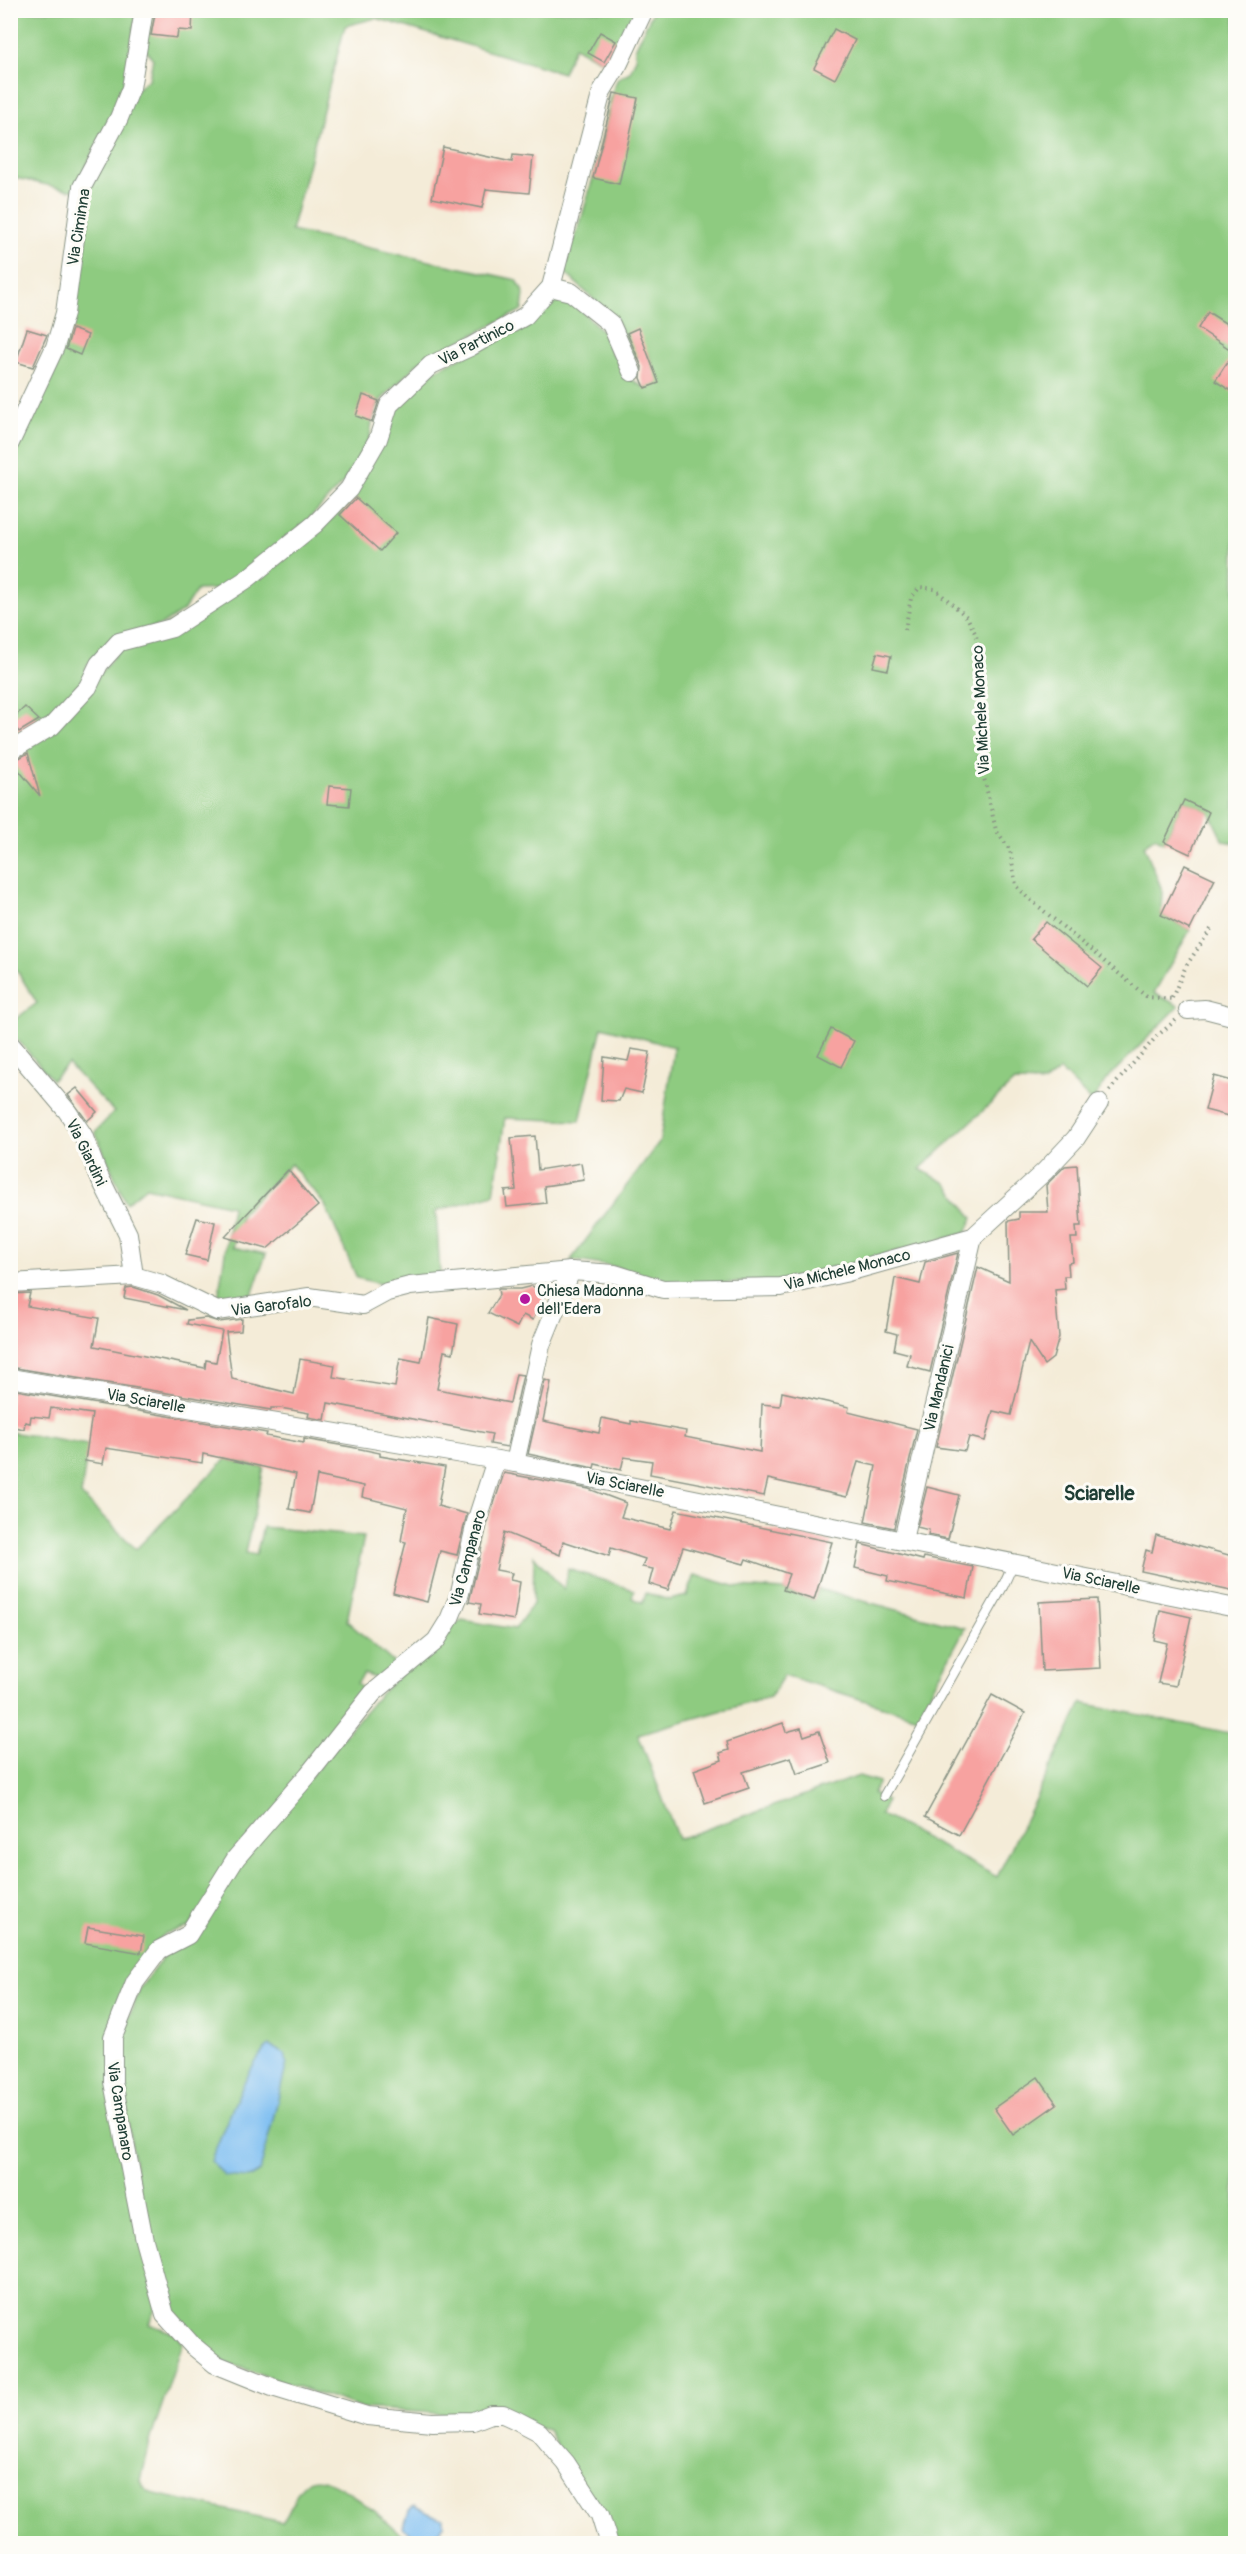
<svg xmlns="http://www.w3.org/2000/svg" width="1246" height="2554" viewBox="0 0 1246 2554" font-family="Pangolin,sans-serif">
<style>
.green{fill:#8ecb80;stroke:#56845a;stroke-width:1.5}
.water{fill:#7bbdf1;stroke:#4d7d92;stroke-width:1.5}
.building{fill:#f7a2a0}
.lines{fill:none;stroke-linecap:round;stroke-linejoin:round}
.service-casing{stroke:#8a9486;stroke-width:11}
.minor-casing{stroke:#8a9486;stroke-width:20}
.path{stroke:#8a9486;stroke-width:4;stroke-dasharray:1.5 4.5;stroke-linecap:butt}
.service{stroke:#fff;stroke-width:9}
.minor{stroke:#fff;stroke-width:18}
.poi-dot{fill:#b5179e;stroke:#fdfcf7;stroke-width:2}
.labels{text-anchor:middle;stroke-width:6;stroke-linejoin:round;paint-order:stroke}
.street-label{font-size:16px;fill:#1f3d34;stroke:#fdfcf7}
.poi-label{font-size:16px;fill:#1f3d34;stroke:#fdfcf7;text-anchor:start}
.quarter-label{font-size:20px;font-weight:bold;fill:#1f3d34;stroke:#fdfcf7}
</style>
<rect width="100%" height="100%" fill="#fdfcf7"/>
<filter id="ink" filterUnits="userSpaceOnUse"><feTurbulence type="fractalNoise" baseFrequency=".0167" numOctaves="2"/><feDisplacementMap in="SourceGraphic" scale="12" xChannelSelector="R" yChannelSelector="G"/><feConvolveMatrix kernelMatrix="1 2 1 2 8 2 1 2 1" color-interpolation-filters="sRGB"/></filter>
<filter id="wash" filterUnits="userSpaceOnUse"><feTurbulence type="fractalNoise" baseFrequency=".008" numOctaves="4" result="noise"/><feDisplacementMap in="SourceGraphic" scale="24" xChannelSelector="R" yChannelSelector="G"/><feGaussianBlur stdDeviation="1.35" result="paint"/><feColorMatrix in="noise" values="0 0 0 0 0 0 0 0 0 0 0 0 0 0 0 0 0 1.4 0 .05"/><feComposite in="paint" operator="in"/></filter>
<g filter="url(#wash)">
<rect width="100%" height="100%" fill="#f4ecd8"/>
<g class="green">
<path d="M10 11H137L123 92 74 191 11 177 17 141 11 125Z"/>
<path d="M150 11H639L626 38 616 41 604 62 574 47 563 73 376 18 345 26 291 231 517 280 524 294 522 310 419 362 380 401 372 422 370 438 343 483 307 521 222 589 197 590 183 611 161 625 111 639 87 665 83 683 45 723 39 720 23 736 11 745 10 455 39 387 48 384 58 364 84 202 134 91 149 79 153 59 142 45Z"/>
<path d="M653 11H1235V843L1223 841 1209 812 1184 800 1164 842 1155 837 1144 845 1162 890 1161 915 1190 930 1154 993 1179 1006 1105 1081 1092 1102 1060 1070 1044 1083 1014 1082 920 1169 946 1183 973 1218 966 1233 781 1282 664 1284 616 1267 571 1260 660 1141 674 1047 602 1027 580 1121 505 1118 494 1194 436 1211 440 1273 390 1286 357 1278 325 1205 291 1164 242 1213 233 1247 266 1254 252 1295 218 1299 232 1206 146 1187 126 1203 95 1132 114 1112 68 1064 52 1080 11 1032 10 1023 37 1003 11 961V760L56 729 118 651 270 570 338 513 354 495 392 414 430 373 521 327 556 300H566L575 304 605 334 612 354 621 358 629 378 645 388 658 383 648 353 634 358 615 319 561 269 579 227 593 178 612 92 618 78 630 72 636 58 635 49Z"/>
<path d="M10 1432 88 1445 81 1495 136 1549 226 1459 264 1468 245 1553 256 1555 263 1527 364 1537 347 1621 395 1664 381 1680 364 1674 357 1683 367 1695 189 1927 166 1933 152 1946 108 2036 157 2302 149 2324 176 2334 183 2343 151 2438 141 2480 144 2488 151 2493 282 2522C293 2511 293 2492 306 2482 329 2465 393 2528 411 2543H11Z"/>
<path d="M534 1556 564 1590 568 1569 634 1590 632 1598 643 1603 646 1593 669 1600 687 1596 695 1575 738 1587 783 1590 813 1600 818 1589 965 1628 917 1717 784 1675 770 1697 638 1734 678 1839 859 1776 879 1782 873 1793 887 1801 880 1814 997 1877 1082 1703 1235 1734V2543H615L548 2430 475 2416 360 2408 219 2360 195 2340 166 2302 145 2226 116 2052 140 1988 166 1953 195 1940 241 1859 378 1696 454 1624 462 1620 515 1629 533 1604Z"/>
</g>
<g class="water">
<path d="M270 2046 285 2054 287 2063 260 2171 248 2178 225 2176 211 2161C219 2140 253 2052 270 2046Z"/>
<path d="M414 2507 443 2519V2525L430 2543H422L403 2528 409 2511Z"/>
</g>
<g id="blocks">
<g class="building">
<path d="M168 10H193L192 31 178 30 177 38 151 35 155 14H168Z"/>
<path d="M834 29 855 40 835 79 814 68Z"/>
<path d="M600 32 616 41 604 62 588 53Z"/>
<path d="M614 93 638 98 619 184 593 178Z"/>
<path d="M443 147 512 162 513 155 533 157 529 193 486 189 482 208 432 198Z"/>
<path d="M1208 312 1236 330V394L1215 381 1234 352 1198 328Z"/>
<path d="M638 328 659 383 645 388 641 378 642 367 627 333Z"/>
<path d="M27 329 47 335 33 367 16 362Z"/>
<path d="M72 329 88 335 80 355 66 349Z"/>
<path d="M363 395 379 401 372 422 356 416Z"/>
<path d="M356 498 396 533 380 551 340 515Z"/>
<path d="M877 653 891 656 888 670 873 667Z"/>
<path d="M25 707 39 720 19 732 10 721Z"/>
<path d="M28 753 40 796 12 762Z"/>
<path d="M329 786 351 788 349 806 327 804Z"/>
<path d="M1184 800 1209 812 1190 854 1164 842Z"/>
<path d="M1185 865 1215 879 1190 930 1161 915Z"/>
<path d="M1046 922 1102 968 1087 986 1031 939Z"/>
<path d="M831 1029 854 1041 841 1067 818 1055Z"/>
<path d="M631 1049 650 1052 642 1093 624 1089 619 1101 601 1100 604 1057 628 1061Z"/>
<path d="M1214 1076 1236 1082V1118L1205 1110Z"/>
<path d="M77 1088 97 1112 87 1121 68 1095Z"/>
<path d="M535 1136 538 1170 581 1163 584 1180 544 1186 546 1203 507 1207 505 1191 516 1190 511 1138Z"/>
<path d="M1077 1165 1081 1226H1076L1077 1238H1071L1073 1262 1068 1263 1069 1276H1064L1065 1289 1055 1290 1059 1337 1053 1358 1044 1365 1029 1342 1011 1415 993 1411 985 1441 969 1437 965 1451 936 1447 978 1267 1009 1281 1008 1221 1019 1219V1212H1048L1046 1185 1065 1166Z"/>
<path d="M288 1170 318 1206 267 1249 225 1237Z"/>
<path d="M197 1218 215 1222 207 1260 185 1255Z"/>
<path d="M958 1253 930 1372 907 1366 910 1354 894 1350 897 1334 886 1331 895 1278 920 1284 925 1262Z"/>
<path d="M532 1286 546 1293 533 1320 523 1315 517 1327 488 1313 499 1295 498 1289H520Z"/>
<path d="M133 1287 158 1295 186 1310 124 1298 126 1288Z"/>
<path d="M30 1293 27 1306 99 1318 94 1346 205 1368 206 1360 216 1362 222 1331 187 1324 188 1320 206 1318 219 1322 242 1319 241 1331 226 1332 232 1379 294 1394 300 1359 335 1365 333 1377 395 1387 400 1358 421 1362 429 1318 458 1324 453 1353 444 1351 437 1389 510 1403 516 1374 523 1375 507 1447 490 1444 492 1434 328 1403 325 1420 308 1417 309 1413 280 1408H271V1410L10 1367V1294Z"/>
<path d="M545 1380 551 1382 543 1421 599 1433 602 1418 631 1424V1421L686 1431 685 1437 760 1452 762 1404 780 1406 782 1392 849 1407 848 1412 917 1429 894 1528 865 1522 876 1466 858 1462 847 1497 768 1479 764 1496 650 1474 652 1461 624 1457 621 1470 595 1464 594 1468 528 1454Z"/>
<path d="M10 1389 267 1433 266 1436 304 1443V1439L351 1447 380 1453V1456L445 1467 438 1506 467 1514 457 1555 440 1551 427 1602 393 1593 406 1542 401 1541 407 1508 362 1497 364 1486 317 1476 310 1513 289 1509 296 1474 203 1454 202 1463 106 1448 103 1464 85 1461 92 1414 51 1408 49 1418 31 1416 30 1423 25 1422 24 1429 10 1426Z"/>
<path d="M504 1473 589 1489 626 1503 621 1517 670 1529 676 1510 832 1542 814 1600 783 1590 789 1574 746 1559 744 1564 683 1547 668 1590 649 1584 653 1569 642 1567 645 1559 611 1548 609 1556 563 1541 560 1555 504 1532 496 1570 512 1573 510 1580 520 1582 514 1620 479 1614 481 1604 469 1602 487 1525Z"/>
<path d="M927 1487 959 1495 948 1539 928 1535 929 1530 917 1527Z"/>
<path d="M1156 1535 1236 1557V1591L1141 1571 1146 1550 1152 1552Z"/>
<path d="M860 1544 923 1560 924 1557 973 1567 967 1598 887 1581 888 1576 855 1568Z"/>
<path d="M1097 1599 1101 1668 1042 1671 1039 1602Z"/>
<path d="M1160 1610 1191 1617 1176 1686 1158 1683 1167 1643 1154 1640Z"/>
<path d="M992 1695 1025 1713 959 1835 925 1817Z"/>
<path d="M783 1723 786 1732 801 1728 804 1736 819 1731 830 1763 797 1774 791 1757 743 1772 749 1788 705 1803 694 1770 722 1760 720 1753 729 1750 727 1742Z"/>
<path d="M88 1927 144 1936 141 1953 85 1943Z"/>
<path d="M1038 2077 1057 2104 1013 2135 994 2108Z"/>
</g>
</g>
</g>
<g filter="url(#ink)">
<use href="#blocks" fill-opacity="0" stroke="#8a9486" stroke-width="1.5"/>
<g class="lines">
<defs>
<path id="service" d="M884 1796 1003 1586 1014 1562"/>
<g id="minor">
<path d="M551 287 571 292 611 324 632 372"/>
<path d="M10 443 55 347 65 313 82 187 119 118 131 88 144 10"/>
<path d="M10 751 52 726 88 687 99 664 119 642 172 628 247 579 315 524 349 489 378 439 389 405 431 365 470 347 525 316 532 308 551 287 602 91 619 63 644 10"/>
<path d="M1188 1010 1205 1009 1236 1017"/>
<path d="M10 1044 67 1111 83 1135 97 1172 128 1234 134 1276"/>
<path d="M10 1283 134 1276 162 1284 217 1311 309 1297 363 1305 387 1292 410 1286 571 1271"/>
<path d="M10 1378 515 1463 1236 1608"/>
<path d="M496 1460 476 1522 460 1593 449 1620 436 1641 373 1693 308 1775 236 1858 188 1935 159 1950 135 1982 113 2037V2082L144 2240 165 2315 192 2345 215 2364 272 2387 367 2416 432 2422 473 2421 491 2414H503L516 2420 539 2432 566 2463 600 2515 609 2544"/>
<path d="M515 1463 541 1345 571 1271 615 1274 663 1289 781 1287 844 1273 973 1237 1045 1171 1076 1138 1099 1103"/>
<path d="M903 1540 973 1237"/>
</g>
</defs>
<use href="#service" class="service-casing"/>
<use href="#minor" class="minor-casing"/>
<g class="path">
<path d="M905 630 911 598 920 587 935 589 967 617 976 635 979 655 981 765 996 830 1010 850 1016 885 1026 896 1147 997 1174 999"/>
<path d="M1172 998 1186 966 1213 926"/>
<path d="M1109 1091 1157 1036 1176 1020"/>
</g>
<use href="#service" class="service"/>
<use href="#minor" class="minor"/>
</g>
</g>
<circle class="poi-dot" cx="525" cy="1299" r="6"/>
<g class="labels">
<g class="street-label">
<text transform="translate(78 227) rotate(-81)" y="6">Via Ciminna</text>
<text transform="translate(476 342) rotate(-27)" y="6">Via Partinico</text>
<text transform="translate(980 710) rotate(-93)" y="6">Via Michele Monaco</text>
<text transform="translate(87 1152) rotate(64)" y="6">Via Giardini</text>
<text transform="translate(847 1269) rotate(-14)" y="6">Via Michele Monaco</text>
<text transform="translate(271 1305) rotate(-7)" y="6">Via Garofalo</text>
<text transform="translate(938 1388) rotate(-77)" y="6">Via Mandanici</text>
<text transform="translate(146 1400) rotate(10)" y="6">Via Sciarelle</text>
<text transform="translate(625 1484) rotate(11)" y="6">Via Sciarelle</text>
<text transform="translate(467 1558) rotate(-75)" y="6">Via Campanaro</text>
<text transform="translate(1101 1580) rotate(12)" y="6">Via Sciarelle</text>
<text transform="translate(121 2111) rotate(81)" y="6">Via Campanaro</text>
</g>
<g class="poi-label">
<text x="537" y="1296">Chiesa Madonna<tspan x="537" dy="18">dell'Edera</tspan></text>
</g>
<g class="quarter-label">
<text x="1099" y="1500">Sciarelle</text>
</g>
</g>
<rect width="1246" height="2554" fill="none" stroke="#fdfcf7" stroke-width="36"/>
</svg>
